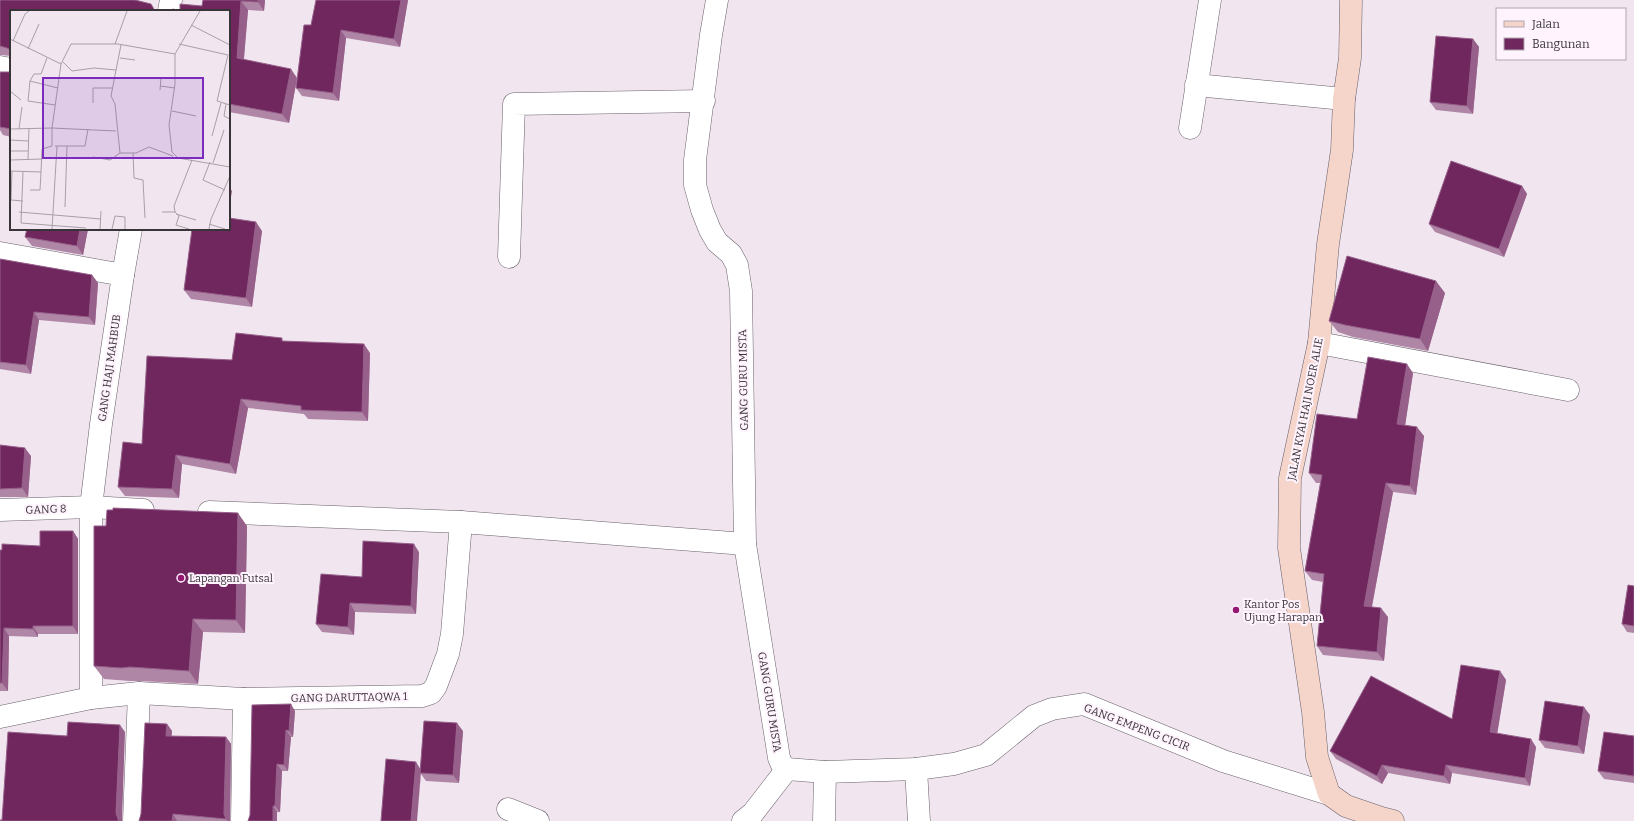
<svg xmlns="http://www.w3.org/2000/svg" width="1634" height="821" viewBox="0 0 1634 821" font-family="Bitter,serif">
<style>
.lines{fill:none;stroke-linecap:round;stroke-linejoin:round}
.street-casing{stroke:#696069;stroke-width:23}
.secondary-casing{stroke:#696069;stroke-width:23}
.street{stroke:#fff;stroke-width:22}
.secondary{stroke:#f5d4ca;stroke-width:22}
.wall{fill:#b086a7}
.shaded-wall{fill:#96608a}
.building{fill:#6f275e;stroke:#96608a}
.poi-dot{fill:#941771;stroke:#fff3fe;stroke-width:1.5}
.labels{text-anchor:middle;stroke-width:4;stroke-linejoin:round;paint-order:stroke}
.street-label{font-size:11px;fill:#383438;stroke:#fff3fe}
.poi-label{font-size:11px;fill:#383438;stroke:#fff3fe;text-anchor:start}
.inset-road{fill:none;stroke:#a79fa6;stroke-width:1}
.view{fill:#7b2cbf;fill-opacity:0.15;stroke:#7b2cbf;stroke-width:2}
.inset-edge{fill:none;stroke:#383438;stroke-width:2}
</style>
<rect width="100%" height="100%" fill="#f1e6f0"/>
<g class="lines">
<defs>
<g id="street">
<path d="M717 0 711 35 695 160V185L702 210 710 230 717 242 731 254 737 265 741 291 745 544 779 758 782 765 787 769"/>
<path d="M169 11 171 0"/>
<path d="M0 67 11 69"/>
<path d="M1196 85 1344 99"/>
<path d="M1190 128 1210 0"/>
<path d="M0 253 123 275"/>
<path d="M509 257 514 104 704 101"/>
<path d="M1319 343 1568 390"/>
<path d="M0 510 91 507 143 510"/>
<path d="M209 512 461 522 745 544"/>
<path d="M91 698 139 693 244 699 422 696 431 693 436 686 448 654 452 634 461 522"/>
<path d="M0 717 91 698V507L101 424 123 275 131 229"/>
<path d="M787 769 825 772 916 769 954 764 986 755 1034 716 1052 709 1084 704 1223 761 1329 794"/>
<path d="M916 769 919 821"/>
<path d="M508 809 538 821"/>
<path d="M134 821 139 693"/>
<path d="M242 821 244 699"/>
<path d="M743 821 753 813 787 769"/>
<path d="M824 821 825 772"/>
</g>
<path id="secondary" d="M1351 0 1350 58 1344 99 1342 150 1328 244 1319 343 1290 478 1289 548 1313 712 1317 757 1329 794 1346 806 1381 818 1393 821"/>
</defs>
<use href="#street" class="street-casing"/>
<use href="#secondary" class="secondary-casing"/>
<use href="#street" class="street"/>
<use href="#secondary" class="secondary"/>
</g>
<g class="wall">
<path d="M0 0 11 11V56L2 55H0Z"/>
<path d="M203 0H265L264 11 248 10 244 60 297 78 289 123 229 112V11H180L202 6Z"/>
<path d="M408 0 400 47 346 38 339 101 302 96 296 88 311 25Z"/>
<path d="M1473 39 1479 47 1473 114 1436 110 1430 102Z"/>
<path d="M11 70V137L3 135 0 130V72H9Z"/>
<path d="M1522 186 1527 194 1504 257 1435 232 1429 224Z"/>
<path d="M27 229H88L83 255 32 246 25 237Z"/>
<path d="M262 231 252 307 191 299 184 290Z"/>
<path d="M0 259 92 275 98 283 95 325 39 320 31 374 0 369Z"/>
<path d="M1445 293 1428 351 1353 337 1338 332 1329 321Z"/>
<path d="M284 341 370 353 368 421 308 419 304 414 248 408 236 474 182 464 179 498 125 496 118 487 142 444 232 360Z"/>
<path d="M1413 373 1405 425 1424 436 1416 495 1393 492 1372 607 1388 617 1384 661 1323 655 1317 646 1323 582 1312 580 1305 571 1320 483H1316L1309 473 1357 419Z"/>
<path d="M0 445 31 456 28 497H0Z"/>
<path d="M247 526 245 633 203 632 198 684 140 681H130L104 679 94 666Z"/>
<path d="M73 531 78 539V634H38V637L9 636 8 691H0V550L40 546Z"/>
<path d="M419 552 416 614 355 612 354 635 322 632 316 624 362 577Z"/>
<path d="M1634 586V633L1627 632 1622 624Z"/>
<path d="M1500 671 1506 680 1497 734 1536 747 1530 786 1452 773 1450 784 1388 773 1382 784 1336 759 1330 751 1452 719Z"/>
<path d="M295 711 293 737H291L288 771H282L280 812 250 815Z"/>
<path d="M1590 715 1584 754 1545 748 1539 740Z"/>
<path d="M167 724 172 731 171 736 226 737 231 744 230 821H139L141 814Z"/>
<path d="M463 731 459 783 426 781 421 774 417 821 421 769Z"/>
<path d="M1634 736V783L1604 779 1598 771Z"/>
</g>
<g class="shaded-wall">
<path d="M258 0H265L264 11 258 2Z"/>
<path d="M401 0H408L400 47 394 39Z"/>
<path d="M241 1 248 10 243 67 237 58Z"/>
<path d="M341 30 346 38 339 101 333 93Z"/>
<path d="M1473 39 1479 47 1473 114 1467 106Z"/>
<path d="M291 69 297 78 289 123 282 114Z"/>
<path d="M1522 186 1527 194 1504 257 1499 249Z"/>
<path d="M229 187 232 191 229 209Z"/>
<path d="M256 222 262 231 252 307 246 298Z"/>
<path d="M80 229H88L83 255 77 246Z"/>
<path d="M92 275 98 283 95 325 89 317Z"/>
<path d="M1436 281 1445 293 1428 351 1420 339Z"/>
<path d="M34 312 39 320 31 374 26 365Z"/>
<path d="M364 344 370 353 368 421 362 412Z"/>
<path d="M1407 364 1413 373 1404 433 1397 424Z"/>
<path d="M241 399 248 408 236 474 230 464Z"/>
<path d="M1417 427 1424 436 1416 495 1410 486Z"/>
<path d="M25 448 31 456 28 497 22 488Z"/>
<path d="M176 455 182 464 179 498 172 489Z"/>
<path d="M1386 483 1393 492 1370 616 1364 606Z"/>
<path d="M238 513 247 526 245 633 236 620Z"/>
<path d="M73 531 78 539V634L73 626Z"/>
<path d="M414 544 419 552 416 614 411 606Z"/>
<path d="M350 603 355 612 354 635 348 627Z"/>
<path d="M1381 608 1388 617 1384 661 1377 652Z"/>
<path d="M193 619 203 632 198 684 189 671Z"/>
<path d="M33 626 38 634V637L33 629Z"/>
<path d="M4 628 9 636 8 691 2 683Z"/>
<path d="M1500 671 1506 680 1496 741 1490 732Z"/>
<path d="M291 704 295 711 293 737 289 731Z"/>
<path d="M1584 707 1590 715 1584 754 1578 746Z"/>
<path d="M457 723 463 731 459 783 453 775Z"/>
<path d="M167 724 172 731 171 744 166 736Z"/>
<path d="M120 725 125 732 122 821H119L118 819 116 813Z"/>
<path d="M286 730 291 737 288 771 284 765Z"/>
<path d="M226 737 231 744 230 821H227L226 819 224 814Z"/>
<path d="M1531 739 1536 747 1530 786 1525 778Z"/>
<path d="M416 762 421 770 417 821H411Z"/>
<path d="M277 764 282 771 280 812 275 806Z"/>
<path d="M1382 765 1388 773 1382 784 1377 776Z"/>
<path d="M1446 765 1452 773 1450 784 1444 776Z"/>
<path d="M273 806 277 812V821H273Z"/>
<path d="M173 814 177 821H172Z"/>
</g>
<g class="building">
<path d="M0 0H135L151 4 155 11H11V50L7 48 0 46Z"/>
<path d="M203 0H258V2L241 1 237 58 291 69 282 114 229 104V11H170L173 9 180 11V4L202 6Z"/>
<path d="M316 0H401L394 39 341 30 333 93 296 88 304 25H311Z"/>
<path d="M1436 36 1473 39 1467 106 1430 102Z"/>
<path d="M11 70V129L0 127V72H9Z"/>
<path d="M1451 161 1522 186 1499 249 1429 224Z"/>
<path d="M229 218 256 222 246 298 184 290 192 229H229Z"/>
<path d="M27 229H80L77 246 25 237Z"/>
<path d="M1347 256 1436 281 1420 339 1345 325 1329 321Z"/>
<path d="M0 259 92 275 89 317 34 312 26 365 0 362Z"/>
<path d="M236 333 282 338V341L364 344 362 412 301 410V406L241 399 230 464 176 455 172 489 118 487 123 442 142 444 147 356 232 360Z"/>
<path d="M1368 357 1407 364 1397 424 1417 427 1410 486 1386 483 1364 606 1381 608 1377 652 1317 646 1324 574 1305 571 1322 475 1309 473 1317 414 1357 419Z"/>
<path d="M0 445 25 448 22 488 0 489Z"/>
<path d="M113 508 238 513 236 620 193 619 189 671 130 667 121 668 94 666V526H106L107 510H113Z"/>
<path d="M40 531H73V626H33V629L4 628 2 683H0V550H2V544L40 546Z"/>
<path d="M363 541 414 544 411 606 350 603 348 627 316 624 321 574 362 577Z"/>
<path d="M1628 585 1634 586V626L1622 624Z"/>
<path d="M1461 665 1500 671 1490 732 1531 739 1525 778 1446 765 1444 776 1382 765 1377 776 1330 751 1371 676 1452 719Z"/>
<path d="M1545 701 1584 707 1578 746 1539 740Z"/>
<path d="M291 704 289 731 286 730 284 765 277 764 275 806H273V821H248L250 815 252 705Z"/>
<path d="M424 721 457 723 453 775 420 773Z"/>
<path d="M68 722 120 725 116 813 118 819 119 821H0V820H2L8 732 67 736Z"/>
<path d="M145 723 167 724 166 736 226 737 224 814 226 819 173 814 172 821H139L141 814Z"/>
<path d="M1604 732 1634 736V776L1598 771Z"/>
<path d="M386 759 416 762 411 821H381Z"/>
</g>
<g class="poi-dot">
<circle cx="181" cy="578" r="4"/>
<circle cx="1236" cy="610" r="4"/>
</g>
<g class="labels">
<g class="street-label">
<text transform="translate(109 368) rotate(-82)" y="4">GANG HAJI MAHBUB</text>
<text transform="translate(743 380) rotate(-91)" y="4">GANG GURU MISTA</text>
<text transform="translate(1305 409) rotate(-79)" y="4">JALAN KYAI HAJI NOER ALIE</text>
<text transform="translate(46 509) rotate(-2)" y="4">GANG 8</text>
<text transform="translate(349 697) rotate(-1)" y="4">GANG DARUTTAQWA 1</text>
<text transform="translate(770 702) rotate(81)" y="4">GANG GURU MISTA</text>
<text transform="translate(1137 727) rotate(21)" y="4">GANG EMPENG CICIR</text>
</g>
<g class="poi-label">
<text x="189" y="582">Lapangan Futsal</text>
<text x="1244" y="608">Kantor Pos<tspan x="1244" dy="13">Ujung Harapan</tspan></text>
</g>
</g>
<g transform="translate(10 10)">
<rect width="220" height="220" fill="#f1e6f0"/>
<path class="inset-road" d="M190 1 165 44V74L159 115 162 142 168 148 220 157M181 15 220 35M0 29 51 54 61 34H108L165 44M3 31 15 4 19 1M105 34 117 1M169 34 218 45 207 91 220 95M18 39 29 14M37 48 31 64H24L20 71 18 91 45 95M110 48 125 50M53 52 62 61 84 58 106 60 111 35M106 60 101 86 105 94 110 143M20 71 48 78M150 76 165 78M150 80 151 68M0 81 11 90M83 93V78H102M216 94 214 106 220 109M162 101 186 106M0 119 42 118 106 121M9 119 12 97M202 126 211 93M0 130 18 131M45 136H75L78 119M0 141H18M110 143H126L139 137 163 146M123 143 124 168 133 170 135 208M83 147 100 150 110 143M0 150 32 149M18 150 19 118M200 152 193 170 215 180M203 153 214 120M0 161 31 162 32 139 42 136V118L51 54M2 161 1 190 13 191M13 162 11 213 76 218M20 180H30L31 162M55 197 57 136M9 202 91 209M152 202H165M166 204 186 210M199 214 215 219M42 219 47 136M90 219 91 201M102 219 105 206 115 207V219M179 219 166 215 169 206 165 202 164 196 182 150M199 219 201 209 220 166"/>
<path class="view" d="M33 68H193V148H33Z"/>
<rect width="220" height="220" class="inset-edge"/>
</g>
<rect x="1496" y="8" width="130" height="52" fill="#fff3fe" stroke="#afa7af"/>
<rect x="1504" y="21" width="20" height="6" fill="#f5d4ca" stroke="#afa7af"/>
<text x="1532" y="28" font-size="12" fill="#383438">Jalan</text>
<rect x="1504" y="38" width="20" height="12" fill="#6f275e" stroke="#afa7af"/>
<text x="1532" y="48" font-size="12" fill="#383438">Bangunan</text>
</svg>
